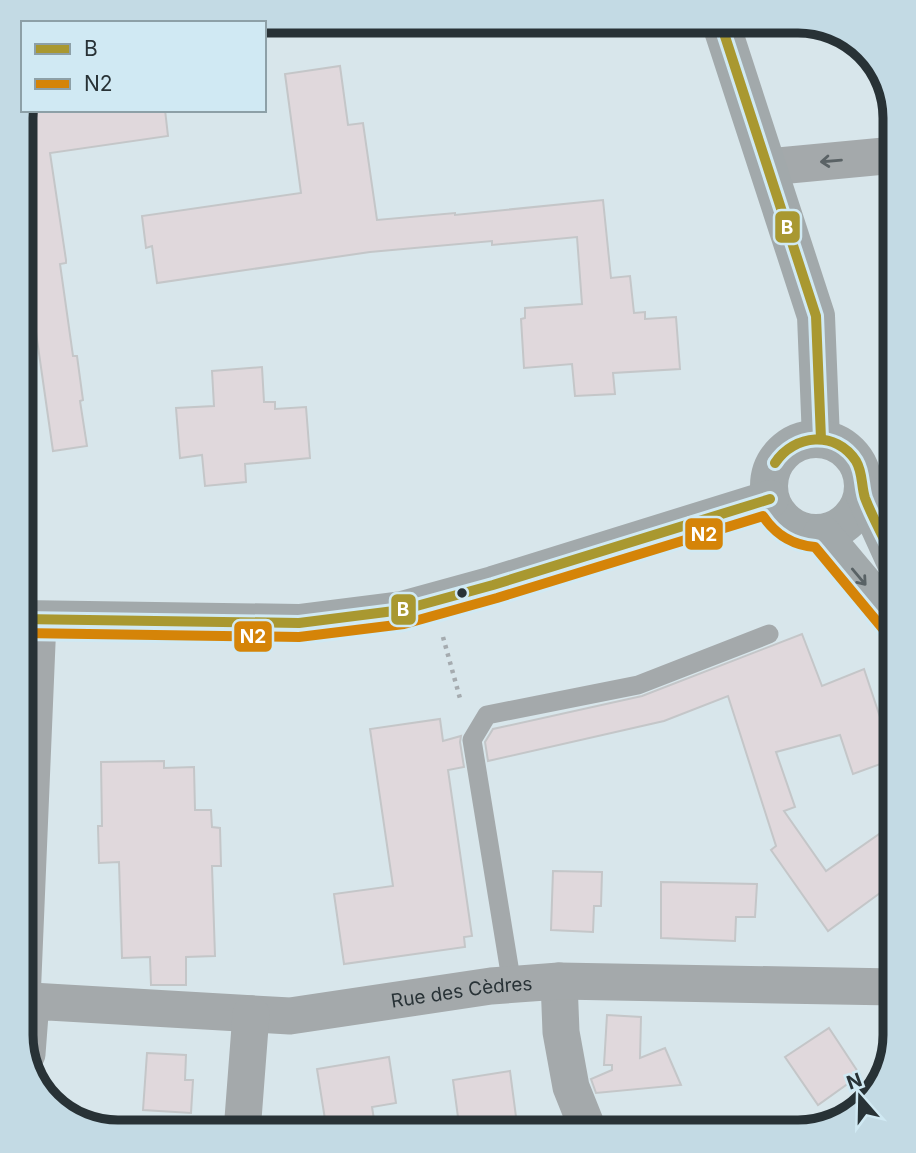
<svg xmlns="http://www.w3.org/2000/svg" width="916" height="1153" viewBox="0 0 916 1153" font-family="Inter,sans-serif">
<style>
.building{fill:#e0d8dc;stroke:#c4c6c8;stroke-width:2}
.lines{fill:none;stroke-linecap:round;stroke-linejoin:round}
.path{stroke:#a5abaf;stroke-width:4.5;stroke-dasharray:3.5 5;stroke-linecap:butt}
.lane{stroke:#a4a9ab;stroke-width:19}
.street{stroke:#a4a9ab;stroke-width:37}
.secondary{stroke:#a2a9ab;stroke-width:38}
.bus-1-casing{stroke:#d0e9f3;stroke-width:16}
.bus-2-casing{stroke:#d0e9f3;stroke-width:16}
.bus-1{stroke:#a99830;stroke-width:10}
.bus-2{stroke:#d58408;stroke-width:10}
.oneway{stroke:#5a6265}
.oneway2{stroke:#596265}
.bus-dot{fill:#283236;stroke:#d0e9f3;stroke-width:2.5}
.labels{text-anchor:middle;stroke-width:5;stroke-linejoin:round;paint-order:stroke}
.street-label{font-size:19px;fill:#283236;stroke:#d0e9f3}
.rim{fill:none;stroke:#283236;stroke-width:9}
.line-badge{stroke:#d0e9f3;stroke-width:2.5}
.badge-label{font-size:19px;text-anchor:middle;font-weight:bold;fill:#fff}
</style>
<rect width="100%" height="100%" fill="#d8e6eb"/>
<g class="building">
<path d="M340 66 348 125 363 123 377 220 455 213V215L603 200 611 278 630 276 634 313 645 312V319L676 317 680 369 613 373 615 394 575 396 572 364 524 368 521 319 525 318V308L582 304 577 237 492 245V241L370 252 157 283 152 246 146 248 142 216 301 193 285 74Z"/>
<path d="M23 108V110H165L168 136 50 153 66 260V263L60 264 73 356H77L83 400 80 401 87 446 53 451 21 228V111Z"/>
<path d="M262 367 264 402H275V409L306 407 310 458 245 464 246 482 205 486 202 455 180 458 176 408 214 406 212 371Z"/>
<path d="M802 634 822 686 864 669 894 759 853 774 840 735 776 752 795 807 784 811 826 871 895 823V882L828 931 771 850 776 846 728 696 664 721 488 761 485 742 493 729 642 696Z"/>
<path d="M440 719 443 741 461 736 460 742 464 767 448 770 472 936 464 937 465 947 344 964 334 894 393 886 370 729Z"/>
<path d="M164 761V768L194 767 195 810H211L212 827 220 828 221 866H212L215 956 186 957V985H151L150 957 122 958 119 862 99 863 98 826H102L101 762Z"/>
<path d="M553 871 602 872 601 906H594L593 932 551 930Z"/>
<path d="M661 882 757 884 755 917H736L735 941 661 938Z"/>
<path d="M607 1015 641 1017 640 1058 665 1048 681 1085 596 1093 591 1079 612 1070V1065H604Z"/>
<path d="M829 1028 860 1075 818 1105 785 1057Z"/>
<path d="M147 1053 186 1055 185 1080H193L191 1113 143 1110Z"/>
<path d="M389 1057 396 1103 372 1107 376 1132H327L317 1069Z"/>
<path d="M510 1071 518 1132H460L453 1080Z"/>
</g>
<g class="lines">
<path class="path" d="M443 637 461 702"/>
<g class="lane">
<path d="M512 985 472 740 487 715 638 685 769 634"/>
<path d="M31 1001 47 620"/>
</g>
<g class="street">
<path d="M768 167 895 155"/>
<path d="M559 981 561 1032 571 1087 589 1132"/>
<path id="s1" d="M27 1054 31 1001 290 1016 491 986 559 981 895 987"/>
<path d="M242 1132 251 1014"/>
</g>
<g class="secondary">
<path d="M720 21 816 316 821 439"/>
<circle cx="816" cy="486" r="47"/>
<path d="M864 493 895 561"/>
<path d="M822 534 895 621"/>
<path d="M21 619 299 623 402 610 493 585 770 499"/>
</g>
<defs>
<g id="bus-1">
<path d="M720 21 816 316 821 439"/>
<path d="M775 463C794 434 836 430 856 461 863 473 861 485 865 498 873 519 885 540 895 561"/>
<path d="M21 619 299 623 402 610 493 585 770 499"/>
</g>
<path id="bus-2" d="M21 633 299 637 404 624 497 598 763 516C776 535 792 545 815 547L884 630"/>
</defs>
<use href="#bus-1" class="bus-1-casing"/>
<use href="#bus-2" class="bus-2-casing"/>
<use href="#bus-1" class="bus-1"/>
<use href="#bus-2" class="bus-2"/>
</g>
<defs><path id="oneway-shaft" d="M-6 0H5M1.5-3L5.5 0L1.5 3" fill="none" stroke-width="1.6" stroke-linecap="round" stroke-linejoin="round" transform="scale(1.75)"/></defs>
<use class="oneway" href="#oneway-shaft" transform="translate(831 161) rotate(175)"/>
<use class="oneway2" href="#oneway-shaft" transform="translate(859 577) rotate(50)"/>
<circle class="bus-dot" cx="462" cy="593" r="6"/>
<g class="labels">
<g class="street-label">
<text dy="7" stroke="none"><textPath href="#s1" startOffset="486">Rue des Cèdres</textPath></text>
</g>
</g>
<path d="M0 0H916V1153H0ZM118 33H798A85 85 0 0 1 883 118V1035A85 85 0 0 1 798 1120H118A85 85 0 0 1 33 1035V118A85 85 0 0 1 118 33Z" fill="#c3dae4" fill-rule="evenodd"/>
<path class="rim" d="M118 33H798A85 85 0 0 1 883 118V1035A85 85 0 0 1 798 1120H118A85 85 0 0 1 33 1035V118A85 85 0 0 1 118 33Z"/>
<g class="line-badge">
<rect x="774" y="210" width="27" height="34" rx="7" fill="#a99830"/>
<rect x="684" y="517" width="40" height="34" rx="7" fill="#d58408"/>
<rect x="390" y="593" width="27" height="33" rx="7" fill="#a99830"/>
<rect x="233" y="620" width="40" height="33" rx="7" fill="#d58408"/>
</g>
<g class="badge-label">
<text x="787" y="234">B</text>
<text x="704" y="541">N2</text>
<text x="403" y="616">B</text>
<text x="253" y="643">N2</text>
</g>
<rect x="21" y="21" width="245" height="91" fill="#d0e9f3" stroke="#8da0a7" stroke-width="2"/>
<rect x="35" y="44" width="35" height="10" fill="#a99830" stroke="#8da0a7" stroke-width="2"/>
<text x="84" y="56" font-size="21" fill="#283236">B</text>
<rect x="35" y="79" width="35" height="10" fill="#d58408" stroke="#8da0a7" stroke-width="2"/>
<text x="84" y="91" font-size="21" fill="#283236">N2</text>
<g transform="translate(860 1097) rotate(340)" stroke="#d0e9f3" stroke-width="5" paint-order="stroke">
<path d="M0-5L12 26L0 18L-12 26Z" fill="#283236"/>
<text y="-10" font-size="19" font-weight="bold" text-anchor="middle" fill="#283236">N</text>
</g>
</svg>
